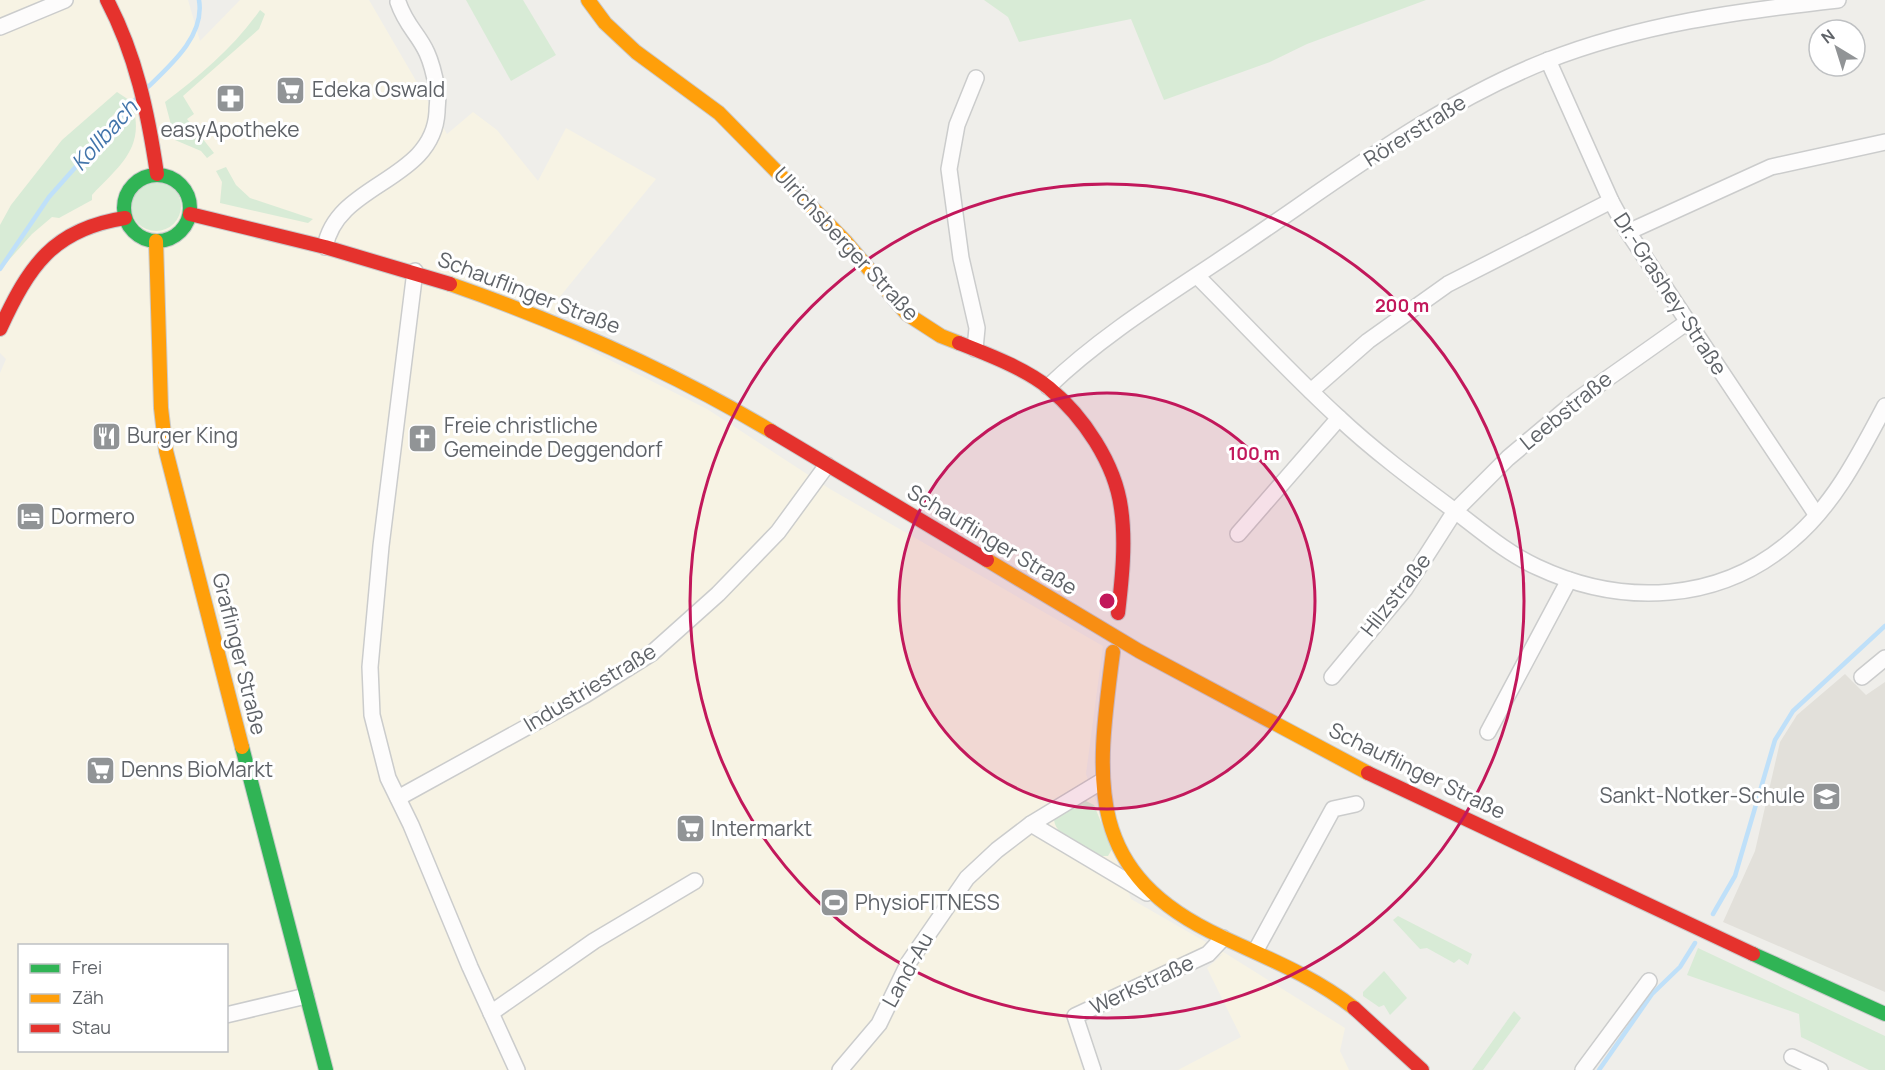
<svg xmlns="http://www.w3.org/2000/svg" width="1885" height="1070" viewBox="0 0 1885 1070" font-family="Manrope,sans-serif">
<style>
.commercial{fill:#f7f3e4;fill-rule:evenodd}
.education{fill:#e2e0da}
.green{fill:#d8ebd6}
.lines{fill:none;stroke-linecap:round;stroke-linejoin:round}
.stream{stroke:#bfe0f9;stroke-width:4.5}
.street-casing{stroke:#cbcccc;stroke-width:18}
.fast-casing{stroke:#cacacb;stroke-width:16}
.slow-casing{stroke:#cacacb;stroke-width:16}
.jam-casing{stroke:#cacacb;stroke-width:16}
.street{stroke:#fdfcfc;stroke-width:15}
.fast{stroke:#30b455;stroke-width:14}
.slow{stroke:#ff9f0a;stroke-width:14}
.jam{stroke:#e5322d;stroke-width:14}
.ring{fill:none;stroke:#c2185b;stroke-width:3}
.labels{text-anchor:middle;stroke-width:6;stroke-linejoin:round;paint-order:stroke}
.poi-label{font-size:21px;fill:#5f6368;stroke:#fff;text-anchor:start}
.street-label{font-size:21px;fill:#5f6368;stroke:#fff}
.water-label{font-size:22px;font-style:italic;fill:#4174aa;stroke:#fff}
.centre{fill:#c2185b;stroke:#fff;stroke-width:3}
.ring-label{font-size:18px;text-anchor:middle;font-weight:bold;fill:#c2185b;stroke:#fff;stroke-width:6;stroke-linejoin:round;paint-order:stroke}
</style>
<rect width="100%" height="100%" fill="#efeeea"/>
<path class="commercial" d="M0 0H188L200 41 240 0H369L447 134 473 112 497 130 538 181 566 128 656 179 558 299 552 331 707 409 830 489 1103 646 1086 774 1131 899 1225 953 1345 1028 1340 1051 1349 1070H1178L1241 1037 1207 968 1223 954 1066 1017 1083 1070H0V373L6 359 0 353ZM20 946H226V1050H20Z"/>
<path class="education" d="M1845 674 1866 695 1885 682V992L1723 922 1755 851 1780 742 1797 715Z"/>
<g class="green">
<path d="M466 0H523L556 55 511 81Z"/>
<path d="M984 0H1426L1307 44 1270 62 1164 100 1131 19 1019 42 1008 17Z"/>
<path d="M260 10 265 14 259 29 183 96 194 114 187 119 214 153 207 158 201 151 175 140 165 102C200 76 235 46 260 10Z"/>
<path d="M117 92 129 100 110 118 107 133 133 107C145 149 118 167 92 195V200L59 218 52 217 32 234 0 270V225L11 205 62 140Z"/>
<path d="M226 167 236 185 250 198 313 219 308 223 220 203 222 182 216 171Z"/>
<circle cx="156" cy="206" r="25"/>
<path d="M1082 799 1094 805 1112 849 1108 856H1102C1085 847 1052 837 1054 816Z"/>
<path d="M1398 916 1472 954 1468 965 1459 959 1454 963 1427 948 1420 949 1393 920Z"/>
<path d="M1698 948 1885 1036V1070H1869L1801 1037 1799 1014 1687 975Z"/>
<path d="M1384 971 1407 998 1390 1015 1384 1005 1379 1007 1363 996V992Z"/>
<path d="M1514 1011 1521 1018 1483 1070H1472Z"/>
</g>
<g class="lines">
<g class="stream">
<path d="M148 87C172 64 205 35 199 0"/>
<path d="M0 269 49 197 136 99"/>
<path d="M1713 914 1735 876 1775 740 1793 711 1885 626"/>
<path d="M1599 1070 1652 994 1680 967 1695 943"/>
</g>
<defs>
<g id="street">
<path d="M0 27 65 0"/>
<path d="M1548 60 1611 201 1628 232 1816 514"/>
<path d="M1628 232 1771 167 1885 142"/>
<path d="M325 247C337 182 433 182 437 112 437 104 439 96 437 89 435 78 432 64 427 53 418 33 406 26 398 2"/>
<path d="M415 271 381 546 370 667 372 715 388 778 411 825 470 967 517 1070"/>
<path d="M1197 276C1244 323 1289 372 1338 417 1373 450 1412 479 1451 508 1479 529 1506 553 1537 567 1622 607 1720 603 1792 540 1834 505 1860 453 1885 406"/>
<path d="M975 349 977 328 961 258 949 169 957 125 976 78"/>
<path d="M1048 387C1106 331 1178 289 1245 243 1341 178 1437 104 1546 61 1640 24 1739 11 1838 0"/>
<path d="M1311 391 1368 341 1448 284 1611 201"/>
<path d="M1238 534 1339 418"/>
<path d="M1332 677 1405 589 1455 511 1508 458 1577 400 1686 323"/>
<path d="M1862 677 1885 658"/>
<path d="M1488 732 1569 580"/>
<path d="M398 798 585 695 652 653 718 594 778 532 827 465"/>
<path d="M1031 824 1147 893"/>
<path d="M1256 950 1333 809 1356 804"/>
<path d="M491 1013 594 941 695 881"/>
<path d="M226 1015 306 996"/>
<path d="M1792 1057 1820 1070"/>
<path d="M840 1070 879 1024 909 962 967 878 997 850 1031 824 1102 781"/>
<path d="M1093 1070 1075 1016 1208 954 1223 938"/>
<path d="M1583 1070 1649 981"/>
</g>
<g id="fast">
<circle cx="157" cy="208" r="33"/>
<path d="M242 747 326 1070"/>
<path d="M1753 954 1885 1014"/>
</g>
<g id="slow">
<path d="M588 0 605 23 636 52 719 113 845 241 907 314 941 336 959 343"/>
<path d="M156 241 161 408 166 451 242 747"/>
<path d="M450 284C562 323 669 370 771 431"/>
<path d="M987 560 1139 651 1368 773"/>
<path d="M1113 652C1096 782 1083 873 1222 937 1269 959 1313 976 1354 1008"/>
</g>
<g id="jam">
<path d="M107 0C136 55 148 113 157 174"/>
<path d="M190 214 325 247 450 284"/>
<path d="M0 329C29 266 53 229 125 218"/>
<path d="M959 343C987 354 1026 369 1049 388 1083 416 1115 463 1121 508 1126 542 1122 579 1118 613"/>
<path d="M771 431 987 560"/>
<path d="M1368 773 1753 954"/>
<path d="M1354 1008 1422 1070"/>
</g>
</defs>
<use href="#street" class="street-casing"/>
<use href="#fast" class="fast-casing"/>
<use href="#slow" class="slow-casing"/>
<use href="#jam" class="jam-casing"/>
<use href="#street" class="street"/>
<use href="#fast" class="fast"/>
<use href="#slow" class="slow"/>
<use href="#jam" class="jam"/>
</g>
<circle cx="1107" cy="601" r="208" fill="#c2185b" fill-opacity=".12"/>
<g class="ring">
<circle cx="1107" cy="601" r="208"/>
<circle cx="1107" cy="601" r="417"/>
</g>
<defs>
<symbol id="supermarket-square" viewBox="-11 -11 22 22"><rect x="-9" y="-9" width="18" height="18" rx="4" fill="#919496" stroke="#fff"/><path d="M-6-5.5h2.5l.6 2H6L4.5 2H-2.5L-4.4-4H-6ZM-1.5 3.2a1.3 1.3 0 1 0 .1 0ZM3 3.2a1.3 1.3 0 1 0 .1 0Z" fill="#fff"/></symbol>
<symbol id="pharmacy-square" viewBox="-11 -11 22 22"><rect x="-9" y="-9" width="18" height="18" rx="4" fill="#919496" stroke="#fff"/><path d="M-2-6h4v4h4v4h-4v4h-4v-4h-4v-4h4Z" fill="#fff"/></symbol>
<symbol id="restaurant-square" viewBox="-11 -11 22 22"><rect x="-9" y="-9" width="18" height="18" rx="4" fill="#919496" stroke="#fff"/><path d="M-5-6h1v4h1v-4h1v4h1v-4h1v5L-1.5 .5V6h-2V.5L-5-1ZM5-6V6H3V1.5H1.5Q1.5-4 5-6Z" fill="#fff"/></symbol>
<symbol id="church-square" viewBox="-11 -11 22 22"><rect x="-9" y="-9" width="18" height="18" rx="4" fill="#919496" stroke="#fff"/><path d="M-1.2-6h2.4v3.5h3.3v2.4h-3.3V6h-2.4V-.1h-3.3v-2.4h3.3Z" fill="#fff"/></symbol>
<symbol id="hotel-square" viewBox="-11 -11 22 22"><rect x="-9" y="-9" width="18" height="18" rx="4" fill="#919496" stroke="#fff"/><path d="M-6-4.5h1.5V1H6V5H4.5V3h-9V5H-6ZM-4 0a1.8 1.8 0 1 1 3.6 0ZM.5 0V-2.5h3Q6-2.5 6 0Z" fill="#fff"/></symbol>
<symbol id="school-square" viewBox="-11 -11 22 22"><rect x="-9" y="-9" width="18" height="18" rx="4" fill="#919496" stroke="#fff"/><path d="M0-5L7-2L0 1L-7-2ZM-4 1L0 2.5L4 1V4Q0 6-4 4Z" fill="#fff"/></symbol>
<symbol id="stadium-square" viewBox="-11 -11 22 22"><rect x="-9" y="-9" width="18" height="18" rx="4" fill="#919496" stroke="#fff"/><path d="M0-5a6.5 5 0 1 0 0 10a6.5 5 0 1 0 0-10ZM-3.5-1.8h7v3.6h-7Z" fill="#fff"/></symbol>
</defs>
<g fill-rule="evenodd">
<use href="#supermarket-square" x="274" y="74" width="33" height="33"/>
<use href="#pharmacy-square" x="214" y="82" width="33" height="33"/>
<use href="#restaurant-square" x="90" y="420" width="33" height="33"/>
<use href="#church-square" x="406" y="422" width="33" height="33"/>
<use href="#hotel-square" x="14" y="500" width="33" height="33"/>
<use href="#supermarket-square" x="84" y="754" width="33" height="33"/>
<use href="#school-square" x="1810" y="780" width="33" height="33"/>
<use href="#supermarket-square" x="674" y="812" width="33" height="33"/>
<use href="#stadium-square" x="818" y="886" width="33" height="33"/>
</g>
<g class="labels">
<g class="poi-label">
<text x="312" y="97">Edeka Oswald</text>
<text x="230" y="137" text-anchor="middle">easyApotheke</text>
<text x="444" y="433">Freie christliche<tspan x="444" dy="24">Gemeinde Deggendorf</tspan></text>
<text x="127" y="443">Burger King</text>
<text x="51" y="524">Dormero</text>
<text x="121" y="777">Denns BioMarkt</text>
<text x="1805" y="803" text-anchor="end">Sankt-Notker-Schule</text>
<text x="711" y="836">Intermarkt</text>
<text x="855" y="910">PhysioFITNESS</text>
</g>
<g class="street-label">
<text transform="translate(1415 131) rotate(-32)" y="7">Rörerstraße</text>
<text transform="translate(846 244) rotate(47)" y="7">Ulrichsberger Straße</text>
<text transform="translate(529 293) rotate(21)" y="7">Schauflinger Straße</text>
<text transform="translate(1670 294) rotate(57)" y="7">Dr.-Grashey-Straße</text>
<text transform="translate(1566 411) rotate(-39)" y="7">Leebstraße</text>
<text transform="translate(992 540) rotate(31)" y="7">Schauflinger Straße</text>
<text transform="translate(1396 595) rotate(-52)" y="7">Hilzstraße</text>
<text transform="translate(239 654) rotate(76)" y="7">Graflinger Straße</text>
<text transform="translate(590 688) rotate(-31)" y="7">Industriestraße</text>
<text transform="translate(1417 771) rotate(26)" y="7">Schauflinger Straße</text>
<text transform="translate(908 970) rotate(-61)" y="7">Land-Au</text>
<text transform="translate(1142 985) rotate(-25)" y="7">Werkstraße</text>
</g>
<g class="water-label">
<text transform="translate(104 135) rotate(-48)" y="8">Kollbach</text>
</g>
</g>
<circle cx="1107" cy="601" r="9" class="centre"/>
<g class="ring-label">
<text x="1402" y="312">200 m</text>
<text x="1254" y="460">100 m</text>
</g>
<rect x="18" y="944" width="210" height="108" fill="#ffffff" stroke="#bfc1c3" stroke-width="1.5"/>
<rect x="30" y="964" width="30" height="9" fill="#30b455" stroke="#bfc1c3" stroke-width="1.5"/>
<text x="72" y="974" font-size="18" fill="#5f6368">Frei</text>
<rect x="30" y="994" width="30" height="9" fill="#ff9f0a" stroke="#bfc1c3" stroke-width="1.5"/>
<text x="72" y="1004" font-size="18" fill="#5f6368">Zäh</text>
<rect x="30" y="1024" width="30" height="9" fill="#e5322d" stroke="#bfc1c3" stroke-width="1.5"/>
<text x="72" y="1034" font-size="18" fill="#5f6368">Stau</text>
<g transform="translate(1837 48) rotate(322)"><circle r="28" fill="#ffffff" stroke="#bfc1c3" stroke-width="1.5"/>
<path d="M0-4.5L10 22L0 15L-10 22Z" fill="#919496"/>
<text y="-9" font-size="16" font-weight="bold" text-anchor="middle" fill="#5f6368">N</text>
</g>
</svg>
